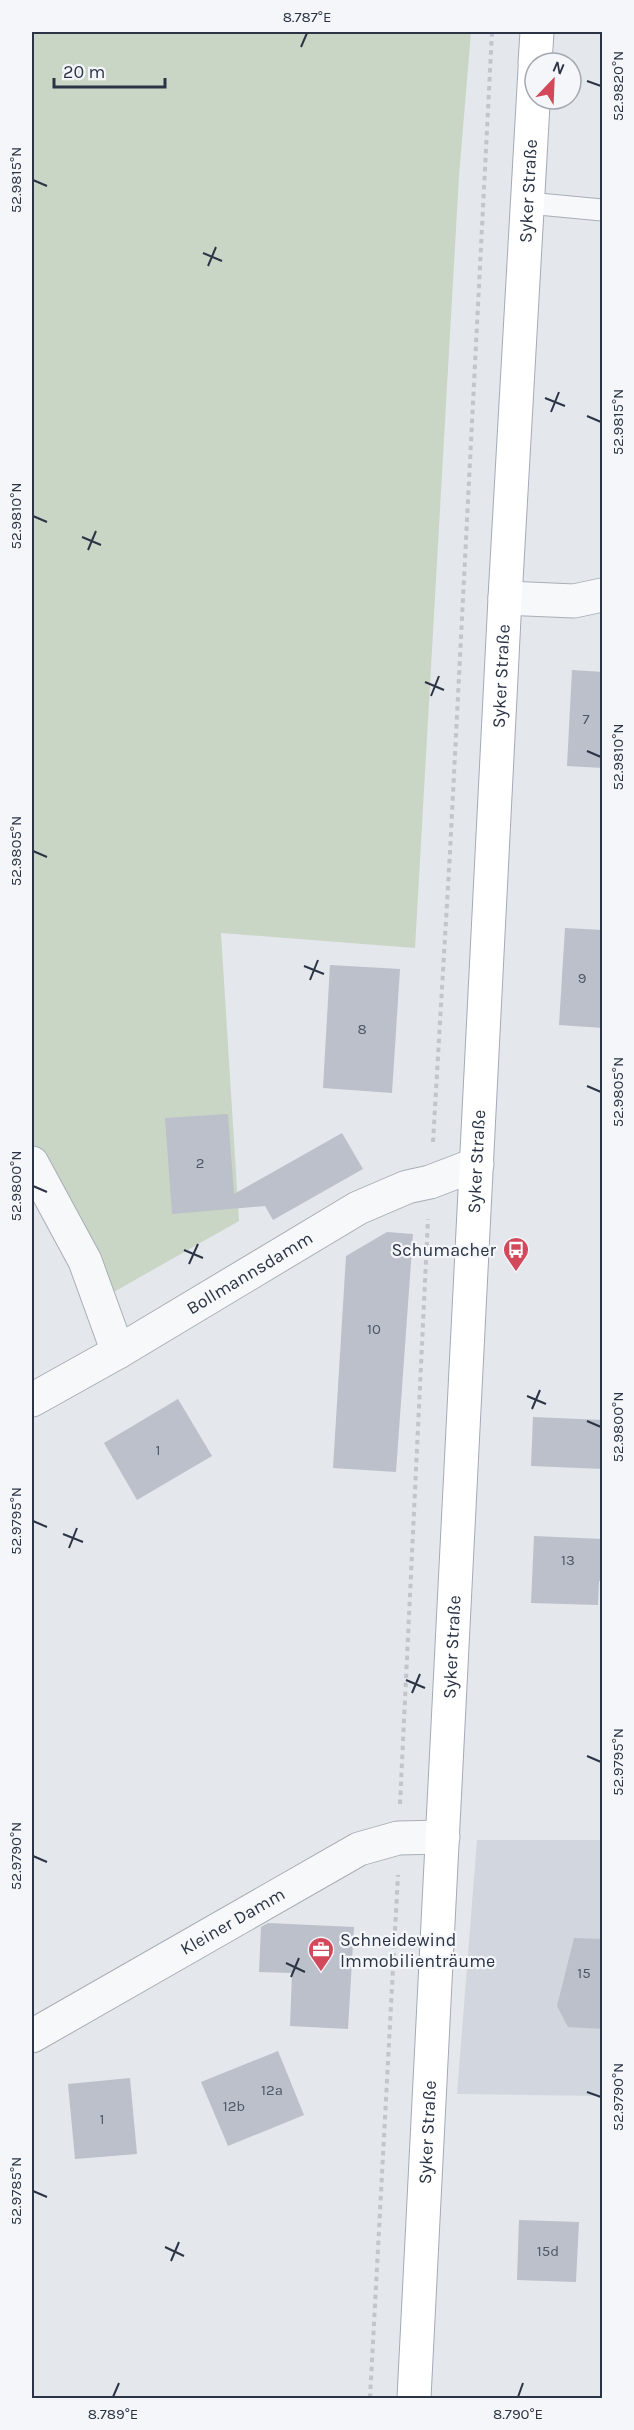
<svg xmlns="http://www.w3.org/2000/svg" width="634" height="2430" viewBox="0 0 634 2430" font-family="Karla,sans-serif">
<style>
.built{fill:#d2d6de}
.green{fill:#c9d6c5}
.building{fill:#bbc0ca}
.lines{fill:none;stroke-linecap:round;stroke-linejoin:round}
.service-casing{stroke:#a9aeb7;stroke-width:23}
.minor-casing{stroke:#a9aeb7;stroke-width:35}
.primary-casing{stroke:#a3abb8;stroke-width:35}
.path{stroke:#c2c5cb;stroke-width:4;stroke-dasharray:4.5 4.5;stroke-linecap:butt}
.service{stroke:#f7f8fa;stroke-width:21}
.minor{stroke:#f7f8fa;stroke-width:33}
.primary{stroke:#fff;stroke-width:33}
.ticks{fill:none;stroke:#2b3445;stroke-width:2}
.labels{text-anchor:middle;stroke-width:4.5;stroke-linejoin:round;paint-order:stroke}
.number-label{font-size:15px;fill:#4f5766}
.street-label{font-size:18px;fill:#2b3445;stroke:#f4f6f9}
.poi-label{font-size:18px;fill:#2b3445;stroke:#f4f6f9;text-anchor:end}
.neatline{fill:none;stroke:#2b3445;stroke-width:2}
.ticks-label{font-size:15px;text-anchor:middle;fill:#2b3445}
</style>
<rect width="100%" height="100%" fill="#e4e7ec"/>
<path class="built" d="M477 1840H602V2096L457 2094Z"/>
<path class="green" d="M32 32H471L459 176 415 948 221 933 239 1221 112 1293 32 1191Z"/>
<g class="building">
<path d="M572 670 603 672V768L567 766Z"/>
<path d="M565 928 603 930V1028L559 1025Z"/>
<path d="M330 965 400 969 392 1093 323 1088Z"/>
<path d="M228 1114 234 1194 342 1133 363 1169 273 1220 265 1206 172 1214 165 1118Z"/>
<path d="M387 1232 413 1234 396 1472 333 1468 346 1256Z"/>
<path d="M178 1399 212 1456 137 1500 104 1443Z"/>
<path d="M533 1417 603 1420V1469L531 1466Z"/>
<path d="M534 1536 603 1539V1581H599L598 1605 531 1603Z"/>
<path d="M268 1923 354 1927 348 2029 290 2026 292 1973 259 1972 261 1927Z"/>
<path d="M574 1938 603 1939V2029L568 2027 557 2006Z"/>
<path d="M278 2051 304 2115 228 2146 201 2082Z"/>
<path d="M130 2078 137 2154 75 2159 68 2084Z"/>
<path d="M519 2220 579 2222 576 2282 517 2280Z"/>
</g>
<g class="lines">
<defs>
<path id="service" d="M528 203 602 210"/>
<g id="minor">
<path d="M505 598 574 601 602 595"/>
<path d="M32 1163 85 1261 118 1352"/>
<path id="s1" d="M32 1400 118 1352 358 1208 407 1187 430 1182 477 1164"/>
<path id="s2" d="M32 2036 359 1849 398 1838 443 1837"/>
</g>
<g id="primary">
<path d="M535 63 537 32"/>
<path id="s3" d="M414 2398 505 598 535 69"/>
</g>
</defs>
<use href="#service" class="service-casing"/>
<use href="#minor" class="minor-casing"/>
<use href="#primary" class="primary-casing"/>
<g class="path">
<path d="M433 1142 450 852 492 32"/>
<path d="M400 1804 428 1219"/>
<path d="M370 2398 398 1875"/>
</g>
<use href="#service" class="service"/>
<use href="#minor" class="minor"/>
<use href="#primary" class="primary"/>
</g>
<path class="ticks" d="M301 47 307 33M587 81 601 86M33 180 47 186M203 253 222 261M208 266 216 247M545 398 565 406M551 412 559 392M587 416 601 422M33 516 47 522M82 537 101 545M88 550 96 531M425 682 444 690M431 696 439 676M587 751 601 757M33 851 47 857M304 966 324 974M310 980 318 960M587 1086 601 1092M33 1186 47 1192M184 1250 203 1258M189 1264 198 1244M527 1396 546 1404M532 1409 540 1390M587 1421 601 1427M33 1521 47 1527M63 1534 83 1542M69 1548 77 1528M406 1680 425 1688M412 1693 420 1674M587 1756 601 1762M33 1856 47 1862M286 1963 305 1972M291 1977 299 1958M587 2092 601 2097M33 2191 47 2197M165 2247 184 2256M171 2261 179 2242M113 2397 119 2383M518 2397 523 2383"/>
<defs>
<symbol id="bus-pin" viewBox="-11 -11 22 30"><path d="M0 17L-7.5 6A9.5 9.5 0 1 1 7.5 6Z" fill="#d1495b" stroke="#f4f6f9"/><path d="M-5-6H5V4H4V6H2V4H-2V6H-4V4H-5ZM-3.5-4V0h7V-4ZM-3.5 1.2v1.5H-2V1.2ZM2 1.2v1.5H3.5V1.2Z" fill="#fff"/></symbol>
<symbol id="office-pin" viewBox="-11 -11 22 30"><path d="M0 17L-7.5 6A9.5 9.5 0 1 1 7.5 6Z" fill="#d1495b" stroke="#f4f6f9"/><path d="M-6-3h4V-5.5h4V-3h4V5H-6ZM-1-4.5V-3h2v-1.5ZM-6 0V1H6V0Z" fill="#fff"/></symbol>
</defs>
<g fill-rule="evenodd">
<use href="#bus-pin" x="501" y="1235" width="30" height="40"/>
<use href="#office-pin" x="306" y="1935" width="30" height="40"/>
</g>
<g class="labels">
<g class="number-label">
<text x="586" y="724">7</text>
<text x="582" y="983">9</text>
<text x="362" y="1034">8</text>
<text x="200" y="1168">2</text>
<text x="374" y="1334">10</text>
<text x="158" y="1455">1</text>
<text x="568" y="1565">13</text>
<text x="584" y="1978">15</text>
<text x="272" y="2095">12a</text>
<text x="234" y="2111">12b</text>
<text x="102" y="2124">1</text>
<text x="548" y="2256">15d</text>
</g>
<g class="street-label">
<text dy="6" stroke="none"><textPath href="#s3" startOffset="2210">Syker Straße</textPath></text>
<text dy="6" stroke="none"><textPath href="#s3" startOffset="1724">Syker Straße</textPath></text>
<text dy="6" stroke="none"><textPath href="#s3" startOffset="1238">Syker Straße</textPath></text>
<text dy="6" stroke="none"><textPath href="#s1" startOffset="252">Bollmannsdamm</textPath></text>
<text dy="6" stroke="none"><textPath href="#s3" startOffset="752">Syker Straße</textPath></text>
<text dy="6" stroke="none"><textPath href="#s2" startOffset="231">Kleiner Damm</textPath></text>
<text dy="6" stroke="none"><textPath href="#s3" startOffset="266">Syker Straße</textPath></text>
</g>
<g class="poi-label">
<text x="496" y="1256">Schumacher</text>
<text x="340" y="1946" text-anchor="start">Schneidewind<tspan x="340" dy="21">Immobilienträume</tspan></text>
</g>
</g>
<rect width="634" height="2430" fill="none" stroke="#f4f6f9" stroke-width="66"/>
<g transform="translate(553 81) rotate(23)"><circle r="28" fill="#f4f6f9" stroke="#a4a8b1" stroke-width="1.5"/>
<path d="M0-4.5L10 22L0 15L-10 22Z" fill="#d1495b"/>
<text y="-9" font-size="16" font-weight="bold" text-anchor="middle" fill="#2b3445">N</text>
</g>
<path d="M54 78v9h111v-9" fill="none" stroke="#2b3445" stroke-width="3"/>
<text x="63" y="78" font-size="18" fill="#2b3445" stroke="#f4f6f9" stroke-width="4.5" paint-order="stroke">20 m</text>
<rect x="33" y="33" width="568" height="2364" class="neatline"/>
<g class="ticks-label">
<text x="307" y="22">8.787°E</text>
<text transform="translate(618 86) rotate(-90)" y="5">52.9820°N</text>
<text transform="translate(16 180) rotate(-90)" y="5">52.9815°N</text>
<text transform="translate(618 422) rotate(-90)" y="5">52.9815°N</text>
<text transform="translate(16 516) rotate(-90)" y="5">52.9810°N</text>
<text transform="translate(618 757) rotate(-90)" y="5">52.9810°N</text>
<text transform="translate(16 851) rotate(-90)" y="5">52.9805°N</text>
<text transform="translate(618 1092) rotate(-90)" y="5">52.9805°N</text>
<text transform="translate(16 1186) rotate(-90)" y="5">52.9800°N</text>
<text transform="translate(618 1427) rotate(-90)" y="5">52.9800°N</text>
<text transform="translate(16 1521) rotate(-90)" y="5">52.9795°N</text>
<text transform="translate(618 1762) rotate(-90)" y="5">52.9795°N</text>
<text transform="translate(16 1856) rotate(-90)" y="5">52.9790°N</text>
<text transform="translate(618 2097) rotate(-90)" y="5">52.9790°N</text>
<text transform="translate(16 2191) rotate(-90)" y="5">52.9785°N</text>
<text x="113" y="2419">8.789°E</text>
<text x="518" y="2419">8.790°E</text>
</g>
</svg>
